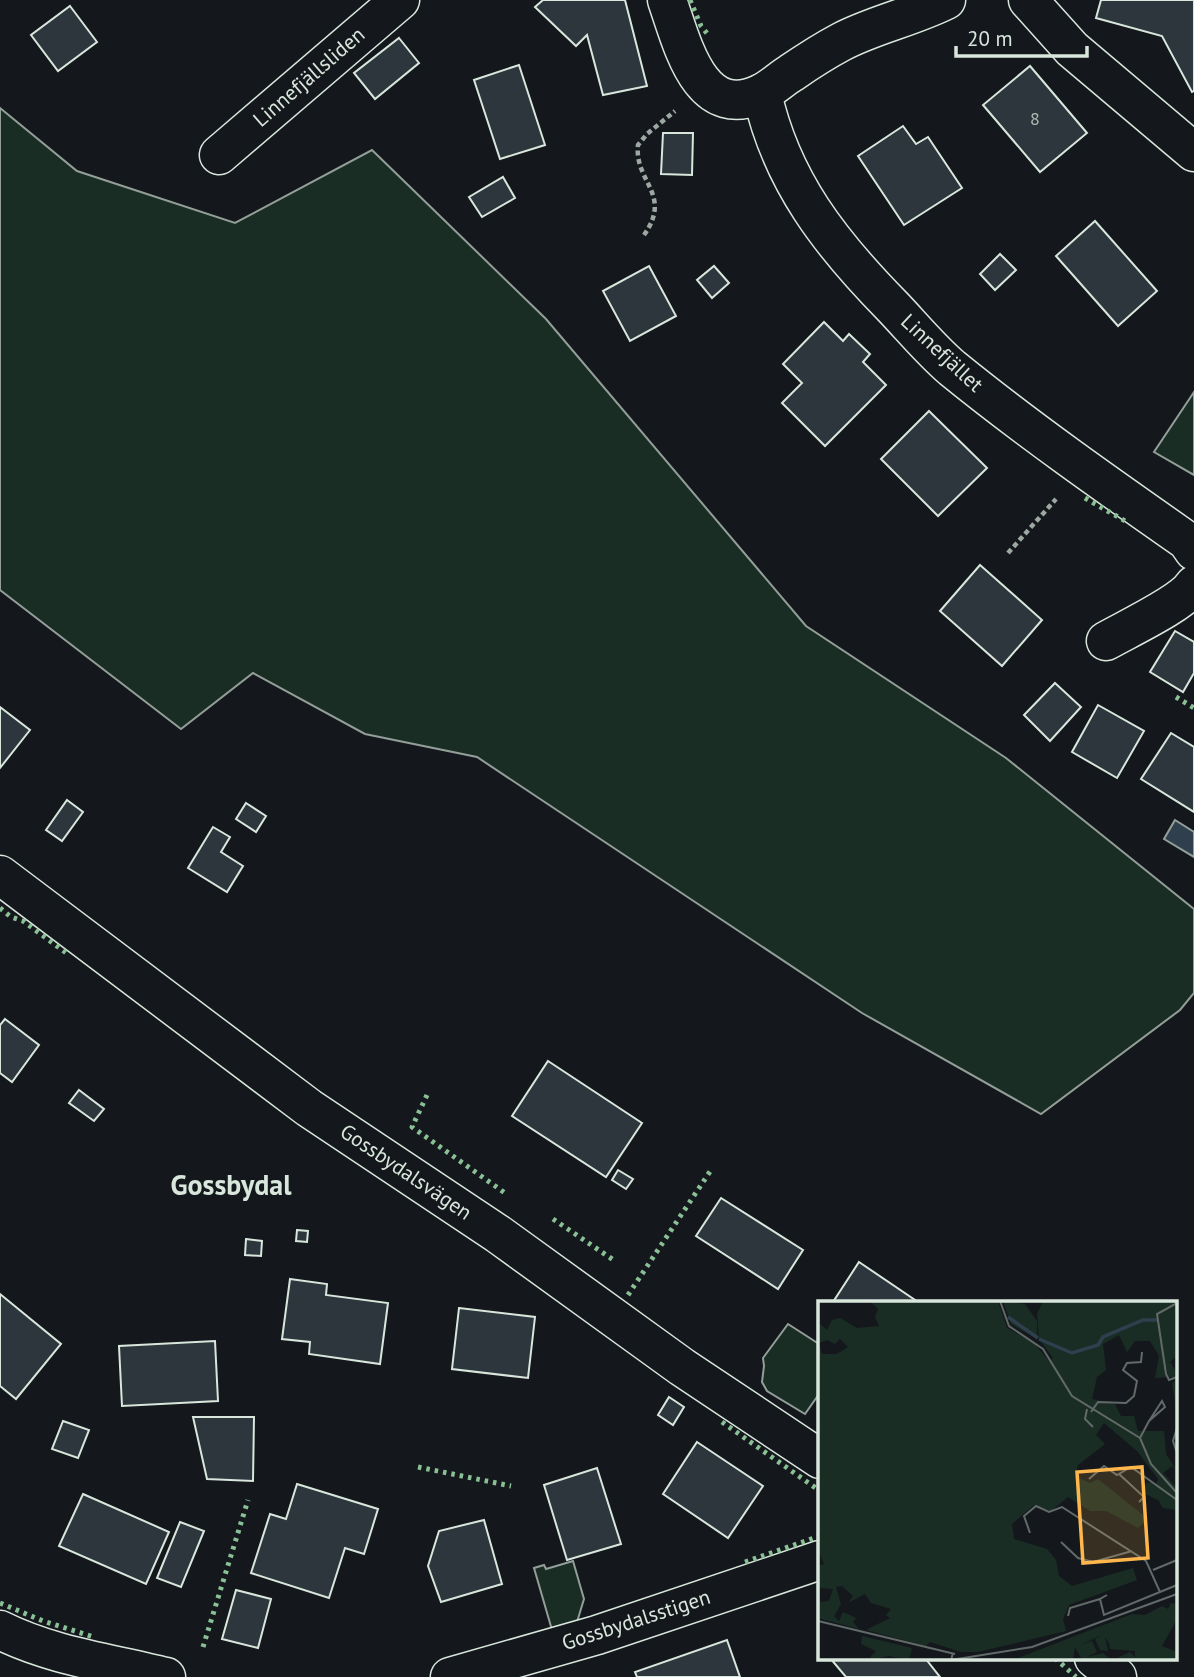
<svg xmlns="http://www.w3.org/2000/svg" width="1194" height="1677" viewBox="0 0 1194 1677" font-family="'PT Sans',sans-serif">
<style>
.green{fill:#1a2d24;stroke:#939e99;stroke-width:2}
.water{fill:#2f3f4d;stroke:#939e99;stroke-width:2}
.building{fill:#2c363c;stroke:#d8e6dc;stroke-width:2}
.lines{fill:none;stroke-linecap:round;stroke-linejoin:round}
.minor-casing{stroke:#d8e6dc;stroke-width:41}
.path{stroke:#9da8a2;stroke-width:4.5;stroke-dasharray:5 3.5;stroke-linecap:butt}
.minor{stroke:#14181c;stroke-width:38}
.hedge{stroke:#8ac095;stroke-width:5;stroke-dasharray:3.5 5;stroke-linecap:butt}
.labels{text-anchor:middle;stroke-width:5;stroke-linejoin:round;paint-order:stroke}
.number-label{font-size:18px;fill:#adbab4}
.street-label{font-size:21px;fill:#d8e6dc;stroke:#14181c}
.district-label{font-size:28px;font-weight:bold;fill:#d8e6dc;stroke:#14181c}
.inset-river{fill:none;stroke:#2f3f4d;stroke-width:3.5}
.inset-road{fill:none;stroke:#626a69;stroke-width:2}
.view{fill:#ffb74d;fill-opacity:0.15;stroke:#ffb74d;stroke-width:3.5}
.inset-edge{fill:none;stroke:#d8e6dc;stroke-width:3.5}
</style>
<rect width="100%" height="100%" fill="#14181c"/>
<g class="green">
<path d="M0 108 77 171 235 223 372 150 546 319 806 626 1006 758 1194 909V993L1180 1010 1041 1114 862 1013 477 757 365 734 253 673 181 729 0 590Z"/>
<path d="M1194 392V475L1154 452Z"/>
<path d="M788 1324 819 1344V1394L805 1414 767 1391 762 1382 764 1366 763 1358Z"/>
<path d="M573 1561 584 1599 577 1622 552 1630 534 1568 544 1565 546 1569Z"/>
</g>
<path class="water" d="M1175 820 1194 832V857L1164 839Z"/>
<g class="building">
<path d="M543 0H625L647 86 603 95 587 35 576 46 535 7Z"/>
<path d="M1101 0H1194V91L1192 92 1162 36 1096 18Z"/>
<path d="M70 6 97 42 58 71 31 35Z"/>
<path d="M399 38 419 63 375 99 354 73Z"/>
<path d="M519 65 545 145 500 159 474 80Z"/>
<path d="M1030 66 1087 133 1040 172 983 105Z"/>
<path d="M903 126 916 144 928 137 962 188 904 225 858 156Z"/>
<path d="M663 133H693L692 175 661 174Z"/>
<path d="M503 177 515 198 482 217 469 197Z"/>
<path d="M1095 221 1157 291 1118 326 1056 256Z"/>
<path d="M1000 254 1016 270 995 290 980 274Z"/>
<path d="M649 266 676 316 630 341 603 291Z"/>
<path d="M714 266 729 283 712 298 697 280Z"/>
<path d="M824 322 843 341 849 334 870 354 863 362 886 385 825 446 782 403 802 383 783 364Z"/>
<path d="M929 411 987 468 938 516 881 459Z"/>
<path d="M980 565 1042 620 1002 666 940 611Z"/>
<path d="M1175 631 1194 642V673L1183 692 1150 672Z"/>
<path d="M1055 683 1081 707 1050 741 1024 715Z"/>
<path d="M1098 705 1144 731 1117 778 1072 752Z"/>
<path d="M0 707 30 730 0 768Z"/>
<path d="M1171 733 1194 747V812L1141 779Z"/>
<path d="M67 800 83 812 62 841 46 830Z"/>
<path d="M246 803 266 816 256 832 236 819Z"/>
<path d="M213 827 230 837 221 852 243 866 227 892 188 868Z"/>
<path d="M5 1019 39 1045 12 1082 0 1073V1025Z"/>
<path d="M548 1061 642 1123 606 1177 512 1116Z"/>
<path d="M79 1090 104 1109 94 1121 69 1103Z"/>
<path d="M618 1170 633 1179 626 1189 612 1180Z"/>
<path d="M721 1198 803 1250 778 1289 696 1236Z"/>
<path d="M297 1230 308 1231 307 1242 296 1241Z"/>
<path d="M246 1239 262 1241 261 1256 245 1255Z"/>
<path d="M859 1262 918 1302H833Z"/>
<path d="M290 1279 327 1284 326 1295 388 1303 380 1364 309 1354 310 1342 282 1339Z"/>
<path d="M0 1294 61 1344 16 1399 0 1386Z"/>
<path d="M459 1308 535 1317 528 1378 452 1369Z"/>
<path d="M215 1341 218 1401 122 1406 119 1346Z"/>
<path d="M669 1397 684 1407 673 1425 658 1415Z"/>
<path d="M193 1417H254L253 1481 207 1479Z"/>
<path d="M63 1421 89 1430 78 1458 52 1449Z"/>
<path d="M697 1442 763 1486 728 1538 663 1494Z"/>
<path d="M597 1468 621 1544 567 1560 544 1485Z"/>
<path d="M297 1484 378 1509 364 1554 345 1548 329 1598 251 1573 270 1514 286 1519Z"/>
<path d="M83 1494 169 1532 146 1584 59 1546Z"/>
<path d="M484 1520 502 1584 441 1602 428 1566 439 1531Z"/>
<path d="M180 1522 204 1531 181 1587 157 1578Z"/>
<path d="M236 1590 271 1599 258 1648 222 1639Z"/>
<path d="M727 1640 740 1677H637L635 1672Z"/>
<path d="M830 1658H925L940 1677H846Z"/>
</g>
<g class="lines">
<defs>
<g id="minor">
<path d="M667 0C682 42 699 122 760 94 771 89 781 79 791 73 807 62 824 51 841 42 873 25 912 17 946 0"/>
<path d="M1028 0 1072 49 1194 152"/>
<path d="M762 93C781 181 831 244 893 307 912 327 931 350 952 368 1027 429 1107 485 1187 541L1194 551"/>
<path d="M219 155 400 0"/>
<path d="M1106 641C1127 629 1183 603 1194 585"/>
<path d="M0 875 309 1108 498 1234 682 1367 820 1459"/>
<path d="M0 1630C52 1656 110 1663 166 1677"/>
<path d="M1094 1658 1117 1677"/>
<path d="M450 1677 597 1635 820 1560"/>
</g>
</defs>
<use href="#minor" class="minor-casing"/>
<g class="path">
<path d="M644 235C673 194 634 182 638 145L647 134 675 111"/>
<path d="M1008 553 1056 499"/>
</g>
<use href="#minor" class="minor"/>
<g class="hedge">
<path d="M690 0 701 26 710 37"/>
<path d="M1085 498 1125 521"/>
<path d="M1176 697 1194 708"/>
<path d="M0 908 11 917 23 921 69 955"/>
<path d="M427 1095 412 1127 505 1193"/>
<path d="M553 1219 615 1261"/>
<path d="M628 1295 711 1170"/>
<path d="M722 1422 820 1491"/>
<path d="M418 1467 511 1486"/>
<path d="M745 1562 820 1536"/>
<path d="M0 1603 43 1621 94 1637"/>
<path d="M203 1647 248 1500"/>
<path d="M1055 1658 1076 1677"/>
</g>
</g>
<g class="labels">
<g class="number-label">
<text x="1035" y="125">8</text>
</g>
<g class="street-label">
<text transform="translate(309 77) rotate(-41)" y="7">Linnefjällsliden</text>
<text transform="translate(942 353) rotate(43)" y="7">Linnefjället</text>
<text transform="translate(406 1172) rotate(34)" y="7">Gossbydalsvägen</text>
<text transform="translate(636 1620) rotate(-18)" y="7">Gossbydalsstigen</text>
</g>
<g class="district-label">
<text x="231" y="1195">Gossbydal</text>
</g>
</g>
<g transform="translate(818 1301)">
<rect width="359" height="359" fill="#14181c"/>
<path d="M52 0H180L189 27 216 42 231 60 235 57 221 38 219 13 225 0H359V55L352 61 359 72V114L354 82 358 80 355 76 337 77 341 55 332 40H317L309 51 301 34 285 43 288 69 279 76 274 98 297 103 303 115H316L320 130H346L348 153 359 170 354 165 345 172 359 187V209L345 207 340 199 323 191 329 181 338 183 340 178 319 150 286 122 278 134 287 143 260 164 257 175 272 182 280 178 329 217 327 221 320 227 288 210H272L250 196 233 210 216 204 194 223 196 238 229 248 238 259 241 275 254 285 315 267 319 279 251 304 245 318 248 330 160 351H143L112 341 108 345 48 329 72 317 68 314 73 308 53 302 47 293 30 302 35 295 24 285 18 286 23 303 16 315 21 320 25 311 38 317 35 321 41 328 0 317V301L11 300 15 288 0 287V265L6 263 0 249V30L2 23 9 29 14 19 22 17 39 27 61 25 57 16 60 8ZM22 38 30 46 19 53H4L1 42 9 39 17 43ZM185 0 207 3 219 20V38L193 23ZM353 302 359 303V318L344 345 359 351V359H295L312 351 317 356V350L292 348 291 342 287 336 290 350 282 349 277 338 285 333 263 344 274 340 279 351 269 356 285 352 292 358 264 359 257 346 255 359H195L314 313 327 314 344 305 350 308ZM44 335 94 347 91 359 71 355 50 359 58 350 43 343Z" fill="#1a2d24" fill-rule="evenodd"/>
<path class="inset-river" d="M190 16 220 37M221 38 254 52 280 44 285 36 325 19H339"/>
<path class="inset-road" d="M182 0 191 25 225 48 254 95 322 137M359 2 339 13 348 73 351 79 359 76M269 108 267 118 275 126M273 111 280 101 308 102 316 95 319 80 305 69 309 62 323 61 324 51M359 127 355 140 359 152M322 137 331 120 347 106 344 100 331 120M322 137 333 163 359 192M301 173 326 196 321 201M271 178 286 165 299 174 313 166 359 199M212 232 206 215 218 205 231 211 244 206 328 260 342 291M243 241 260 257 275 261 314 250M335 269 359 259M289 294 282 298 286 314 359 284M250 315 252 307 282 298M0 320 137 353M135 352 133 359 214 346 359 293"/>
<path class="view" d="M324 166 330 257 265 262 259 171Z"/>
<rect width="359" height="359" class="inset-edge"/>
</g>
<path d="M956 46v10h131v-10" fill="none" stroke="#d8e6dc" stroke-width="3.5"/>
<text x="967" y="46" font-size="21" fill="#d8e6dc" stroke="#14181c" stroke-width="5" paint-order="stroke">20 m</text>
</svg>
